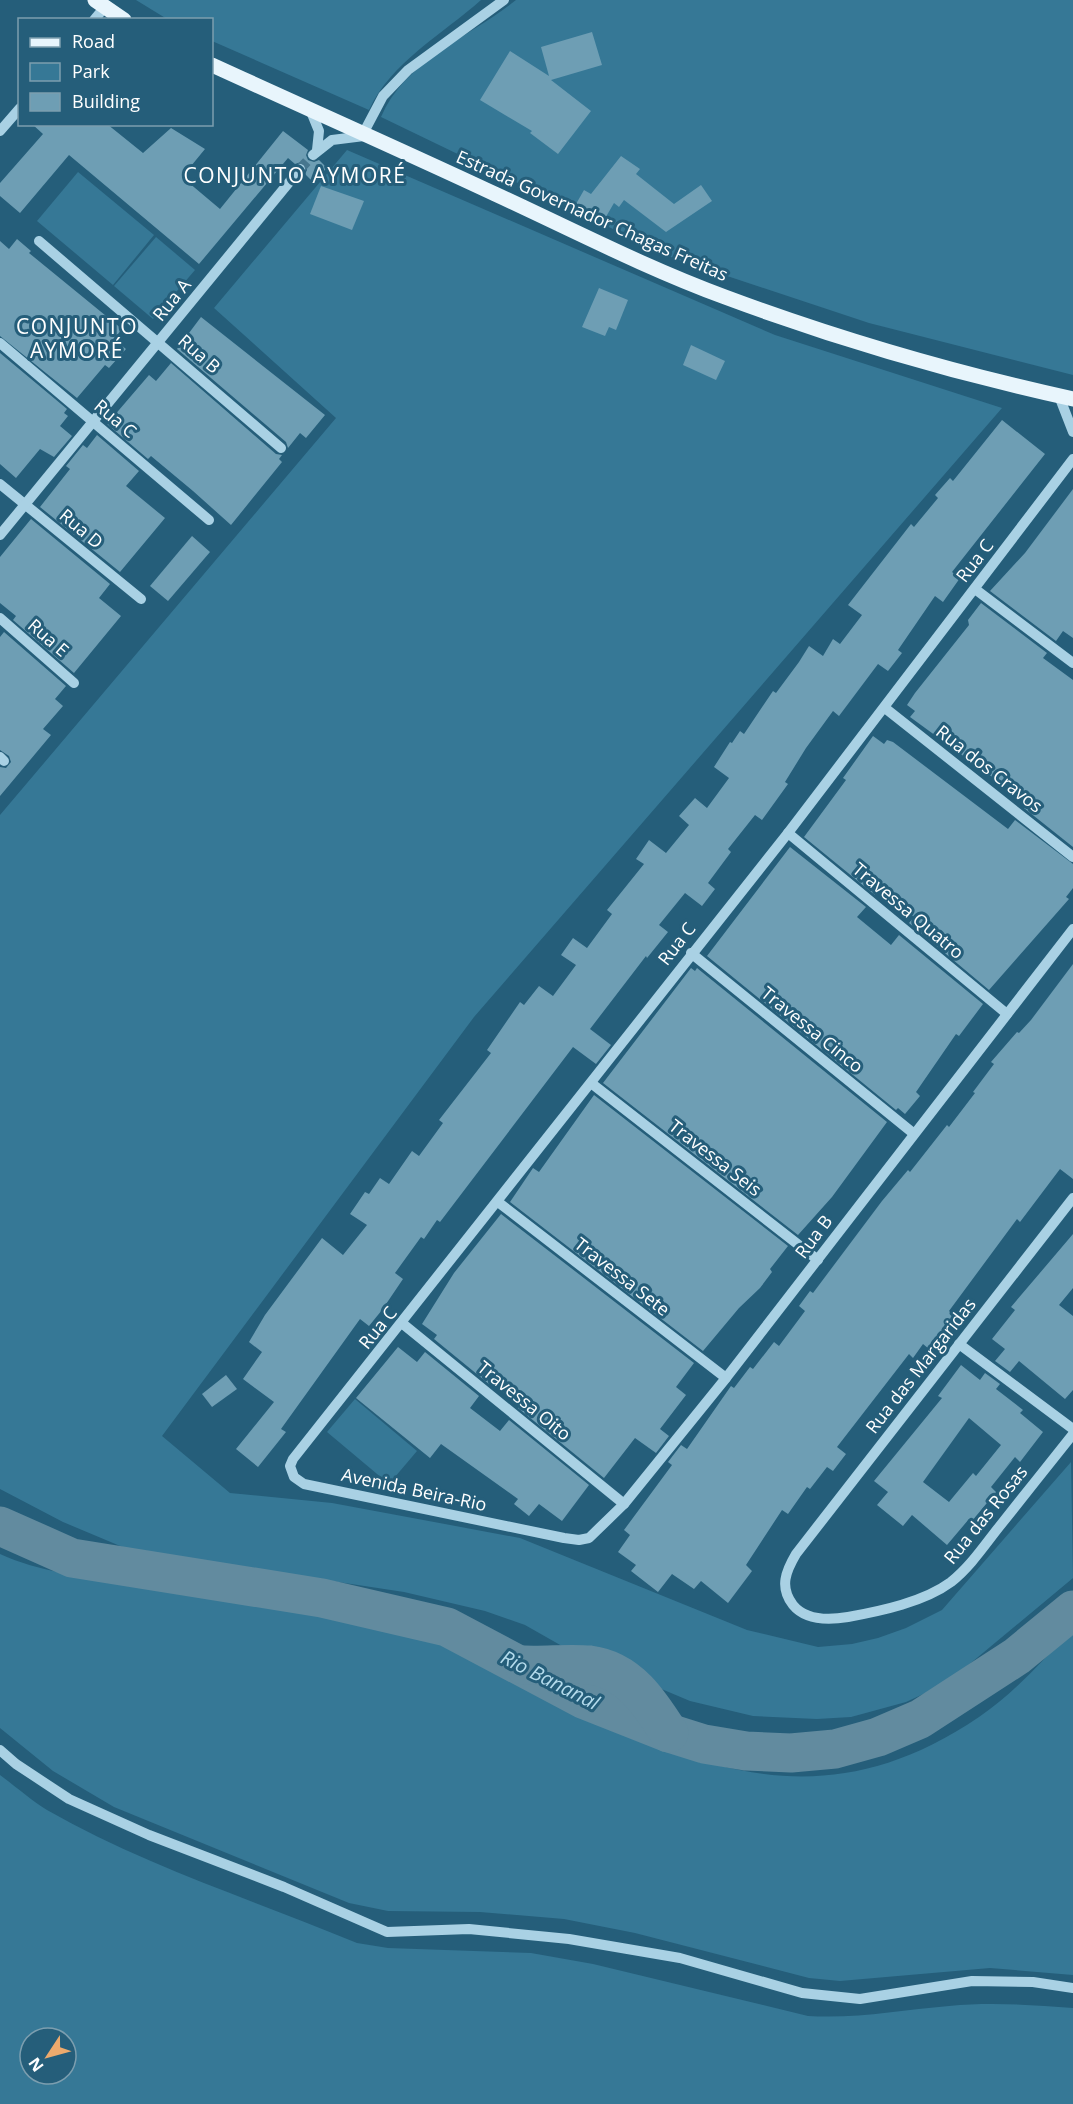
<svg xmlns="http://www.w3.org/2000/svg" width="1073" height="2104" viewBox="0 0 1073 2104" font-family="'Open Sans',sans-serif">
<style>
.green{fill:#367896;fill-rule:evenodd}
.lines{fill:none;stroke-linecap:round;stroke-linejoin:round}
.river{stroke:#628b9f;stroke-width:39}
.building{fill:#6e9eb4;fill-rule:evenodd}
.minor-tunnel{stroke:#46768e;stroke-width:10;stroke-dasharray:10 5;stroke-linecap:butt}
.minor{stroke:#a9d1e4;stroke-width:10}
.major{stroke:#e8f5fc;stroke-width:15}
.labels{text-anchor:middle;stroke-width:6;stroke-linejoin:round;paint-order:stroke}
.street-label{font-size:18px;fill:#fff;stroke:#255e7a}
.water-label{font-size:20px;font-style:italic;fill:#b4dbec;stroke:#255e7a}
.quarter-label{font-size:21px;letter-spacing:1.5px;fill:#fff;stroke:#255e7a}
</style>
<rect width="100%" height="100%" fill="#255e7a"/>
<g class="green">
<path d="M136 0H481C444 33 390 63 369 110L212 41V20L167 19Z"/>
<path d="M516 0H1073V375L869 323 673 258 381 117C405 60 470 37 516 0Z"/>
<path d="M347 150 775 335 1002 408 474 1017 162 1436 230 1493 332 1503 520 1538 747 1630 818 1647 852 1644 878 1638 906 1628 942 1610 1071 1462 1073 1578 966 1667 932 1690 906 1702 851 1717 817 1719 753 1716 690 1701 569 1650 525 1625 485 1611 404 1592 253 1569 178 1563 144 1556 63 1522 0 1489V815L336 418 214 308Z"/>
<path d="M78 172 154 235 113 285 37 221Z"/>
<path d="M156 237 195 270 153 319 114 286Z"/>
<path d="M355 1399 417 1451 389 1484 327 1432Z"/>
<path d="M0 1554C40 1572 81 1576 124 1583 214 1598 305 1604 394 1626 457 1643 505 1678 562 1705 712 1774 830 1818 979 1717 1015 1693 1042 1660 1073 1630V1975L990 1968 840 1981 809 1978 635 1933 564 1919 480 1912 388 1911 349 1903 114 1807 53 1771 0 1728Z"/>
<path d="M0 1775C15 1786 31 1800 47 1810 145 1866 254 1900 357 1943L388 1948 531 1953 593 1964 808 2016C856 2019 902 2010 949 2006 991 2002 1032 2005 1073 2008V2104H0ZM30 2038H66V2074H30Z"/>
</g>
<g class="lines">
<g class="river">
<path d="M0 1526 72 1558 322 1598 447 1627 583 1699 669 1733 704 1744 746 1751 791 1753 835 1749 878 1737 920 1719 1017 1656 1073 1610"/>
<path d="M524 1665C546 1666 569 1663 590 1665 629 1670 650 1703 669 1733"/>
</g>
</g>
<g class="building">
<path d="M592 32 602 65 551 80 591 111 558 154 530 133 532 131 480 100 510 51 549 76 541 47Z"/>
<path d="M32 124H107L143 153 171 128 205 149 182 177 220 209 283 131 308 150 306 155 308 160 314 162 319 160 327 168 313 182 305 174 307 170 305 164 301 162 295 164 288 158 199 264 69 155 20 213 0 196V183L43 134Z"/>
<path d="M621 156 640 169 636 174 674 204 701 185 712 201 666 232 624 200 619 207 614 203 600 227 572 211 584 190 591 194Z"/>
<path d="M321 186 364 201 352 230 310 214Z"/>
<path d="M17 239 31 251 29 253 122 329 114 339 126 349 109 368 105 365 77 398 0 336V241L9 249Z"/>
<path d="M599 288 628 300 616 330 609 327 605 336 582 327Z"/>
<path d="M201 317 325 415 306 438 300 433 288 448 286 442 177 349Z"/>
<path d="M691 345 725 361 716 380 683 365Z"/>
<path d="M0 353 67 409 64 413 68 416 60 426 72 436 54 457 40 449 16 478 0 464Z"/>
<path d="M171 363 276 454 282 455 279 459 282 462 231 525 193 491 151 456 148 459 107 424 149 375 156 381Z"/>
<path d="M1002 420 1045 454 952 572 960 578 943 602 935 596 898 650 902 653 888 671 878 664 839 716 833 711 806 748 785 782 788 784 762 820 755 815 728 849 731 852 708 883 715 889 702 906 685 893 659 925 668 932 647 958 646 956 590 1029 611 1045 596 1064 573 1047 440 1222 437 1220 424 1239 421 1237 395 1273 403 1279 382 1310 369 1326 360 1319 281 1429 286 1432 258 1467 236 1449 274 1402 243 1379 262 1352 249 1342 265 1315 322 1238 343 1255 367 1225 350 1214 365 1192 369 1194 380 1178 389 1184 412 1151 419 1156 443 1123 439 1120 491 1053 487 1050 520 1002 524 1005 539 986 553 996 576 965 561 955 573 938 587 948 612 914 607 910 644 864 636 859 649 840 666 853 689 825 679 816 695 798 707 808 729 778 714 767 730 742 732 743 740 731 744 734 773 691 776 693 799 662 809 646 823 656 833 639 840 644 862 615 848 605 911 524 914 527 938 498 935 495 950 478 953 481Z"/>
<path d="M97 435 139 471 126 486 165 518 120 572 40 507 70 469 66 466 83 445 87 448Z"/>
<path d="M1073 489V638L1063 631 1056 641 990 591 1025 553Z"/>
<path d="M31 519 110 584 99 598 121 616 74 673 13 620 16 616 0 603V557Z"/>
<path d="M192 536 210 552 168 601 150 586Z"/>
<path d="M981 603 1047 653 1043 658 1073 680V847L1024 808 1028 803 910 717 915 711 907 705 915 693 969 625 968 620Z"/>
<path d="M4 632 66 686 55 699 63 706 43 729 51 735 0 796V767L6 768 11 762 9 756 0 750V637Z"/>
<path d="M873 736 884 744 887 740 893 742 1008 829 1015 820 1073 864V888L1066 897 1069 899 989 990 909 923 914 917 879 891 875 895 804 837 846 780 843 778Z"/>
<path d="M790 847 866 907 857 917 891 945 899 935 983 1004 959 1036 956 1034 916 1092 920 1096 905 1114 898 1108 896 1110 707 956Z"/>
<path d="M1073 964V1179L1060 1169 1020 1222 1017 1219 949 1311 954 1316 929 1349 923 1344 913 1358 909 1354 837 1447 846 1454 833 1471 827 1467 810 1489 807 1487 788 1514 782 1510 746 1565 752 1571 728 1603 701 1581 694 1589 672 1574 658 1592 631 1571 636 1565 618 1552 630 1535 624 1530 672 1465 668 1462 681 1445 687 1449 731 1386 734 1388 750 1367 753 1369 774 1342 779 1346 805 1311 799 1306 810 1291 813 1293 882 1201 908 1170 910 1172 947 1125 949 1127 975 1093 973 1092 994 1064 991 1062 1017 1032 1019 1033 1031 1020Z"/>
<path d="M691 968 695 971 697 968 887 1122 832 1197 798 1235 603 1083Z"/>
<path d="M594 1095 788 1246 770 1269 772 1272 760 1288 739 1308 703 1351 510 1202 533 1168 539 1172Z"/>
<path d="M501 1214 694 1363 676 1387 686 1395 660 1429 669 1436 656 1453 635 1438 604 1478 518 1408 520 1405 490 1382 489 1384 434 1339 437 1335 422 1324 454 1273Z"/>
<path d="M1073 1234V1288L1059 1305 1073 1316V1390L1065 1399 1019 1361 1010 1372 995 1361 1005 1349 992 1339 1015 1310 1011 1307Z"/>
<path d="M398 1347 417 1362 425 1352 479 1396 470 1408 500 1431 509 1420 589 1485 562 1521 539 1504 529 1516 514 1504 518 1499 441 1444 430 1458 356 1398Z"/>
<path d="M961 1365 980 1380 985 1373 1000 1384 996 1389 1023 1410 1020 1413 1043 1432 1020 1462 1015 1457 991 1487 996 1492 972 1521 969 1519 947 1545 912 1515 903 1526 877 1505 888 1492 874 1481 942 1398 938 1396ZM969 1418 1001 1445 976 1476 973 1473 949 1502 923 1482Z"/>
<path d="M226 1375 237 1389 212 1407 202 1394Z"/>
</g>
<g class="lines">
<path class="minor-tunnel" d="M300 169 313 155"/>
<g class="minor">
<path d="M94 20 104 8"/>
<path d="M310 109 319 131 317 150"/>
<path d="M0 131 20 108"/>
<path d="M364 132 383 96 408 70 504 0"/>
<path d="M313 155 332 140 364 136"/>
<path d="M39 241 281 448"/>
<path d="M0 343 209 520"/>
<path d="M1059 396 1073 432"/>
<path d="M1073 459 788 833 293 1459 290 1466 294 1477 304 1484 564 1538 579 1540 589 1538 624 1504 726 1378 1073 929"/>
<path d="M0 484 141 599"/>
<path d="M0 535 300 169"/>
<path d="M975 589 1073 663"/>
<path d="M0 618 74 683"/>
<path d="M885 708 1073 857"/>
<path d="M0 757 4 761"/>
<path d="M788 833 1007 1014"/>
<path d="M691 953 913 1133"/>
<path d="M591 1083 818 1260"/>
<path d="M1073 1198 796 1554C786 1571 779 1587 793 1605 806 1621 830 1620 848 1617 881 1611 924 1602 951 1582 970 1567 984 1546 999 1527 1024 1496 1048 1465 1073 1434"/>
<path d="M498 1202 726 1378"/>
<path d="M403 1324 624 1504"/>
<path d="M959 1344 1073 1429"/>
<path d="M0 1750 16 1764 69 1799 149 1835 284 1887 387 1932 469 1929 569 1939 680 1958 802 1993 860 1999 972 1981 1033 1982 1073 1988"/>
</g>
<g class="major">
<path d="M95 0 124 20"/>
<path d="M212 65C306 108 401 150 495 194 571 229 646 268 725 297 838 339 955 373 1073 399"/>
</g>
</g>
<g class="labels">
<g class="street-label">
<text transform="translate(592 216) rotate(24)" y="6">Estrada Governador Chagas Freitas</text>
<text transform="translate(172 300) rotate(-51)" y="6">Rua A</text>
<text transform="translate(199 354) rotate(41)" y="6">Rua B</text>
<text transform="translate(115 419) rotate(40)" y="6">Rua C</text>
<text transform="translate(81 529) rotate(40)" y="6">Rua D</text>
<text transform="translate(975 561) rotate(-53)" y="6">Rua C</text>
<text transform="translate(48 638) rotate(41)" y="6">Rua E</text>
<text transform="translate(989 769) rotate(38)" y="6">Rua dos Cravos</text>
<text transform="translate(908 911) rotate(40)" y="6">Travessa Quatro</text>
<text transform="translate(677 944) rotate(-52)" y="6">Rua C</text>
<text transform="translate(812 1030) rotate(39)" y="6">Travessa Cinco</text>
<text transform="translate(715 1158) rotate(38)" y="6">Travessa Seis</text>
<text transform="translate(814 1237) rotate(-53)" y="6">Rua B</text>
<text transform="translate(622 1277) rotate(38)" y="6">Travessa Sete</text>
<text transform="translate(378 1328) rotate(-51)" y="6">Rua C</text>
<text transform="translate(921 1366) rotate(-52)" y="6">Rua das Margaridas</text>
<text transform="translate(524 1401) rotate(39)" y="6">Travessa Oito</text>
<text transform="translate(414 1490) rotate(12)" y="6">Avenida Beira-Rio</text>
<text transform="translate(986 1515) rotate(-51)" y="6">Rua das Rosas</text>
</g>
<g class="water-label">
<text transform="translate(550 1680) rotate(27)" y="7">Rio Bananal</text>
</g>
<g class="quarter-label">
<text x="295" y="183">CONJUNTO AYMORÉ</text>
<text x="77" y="334">CONJUNTO<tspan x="77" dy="24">AYMORÉ</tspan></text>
</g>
</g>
<rect x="18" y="18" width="195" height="108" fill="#255e7a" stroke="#7c9eaf" stroke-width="1.5"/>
<rect x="30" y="38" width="30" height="9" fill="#e8f5fc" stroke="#7c9eaf" stroke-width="1.5"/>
<text x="72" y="48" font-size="18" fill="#ffffff">Road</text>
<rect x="30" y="63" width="30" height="18" fill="#367896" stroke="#7c9eaf" stroke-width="1.5"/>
<text x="72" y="78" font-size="18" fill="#ffffff">Park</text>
<rect x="30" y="93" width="30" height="18" fill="#6e9eb4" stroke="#7c9eaf" stroke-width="1.5"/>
<text x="72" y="108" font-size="18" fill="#ffffff">Building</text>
<g transform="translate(48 2056) rotate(234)"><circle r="28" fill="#255e7a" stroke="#7c9eaf" stroke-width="1.5"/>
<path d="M0-4.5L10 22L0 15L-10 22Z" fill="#edaa6d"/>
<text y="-9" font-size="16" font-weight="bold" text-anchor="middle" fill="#ffffff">N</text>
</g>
</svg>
